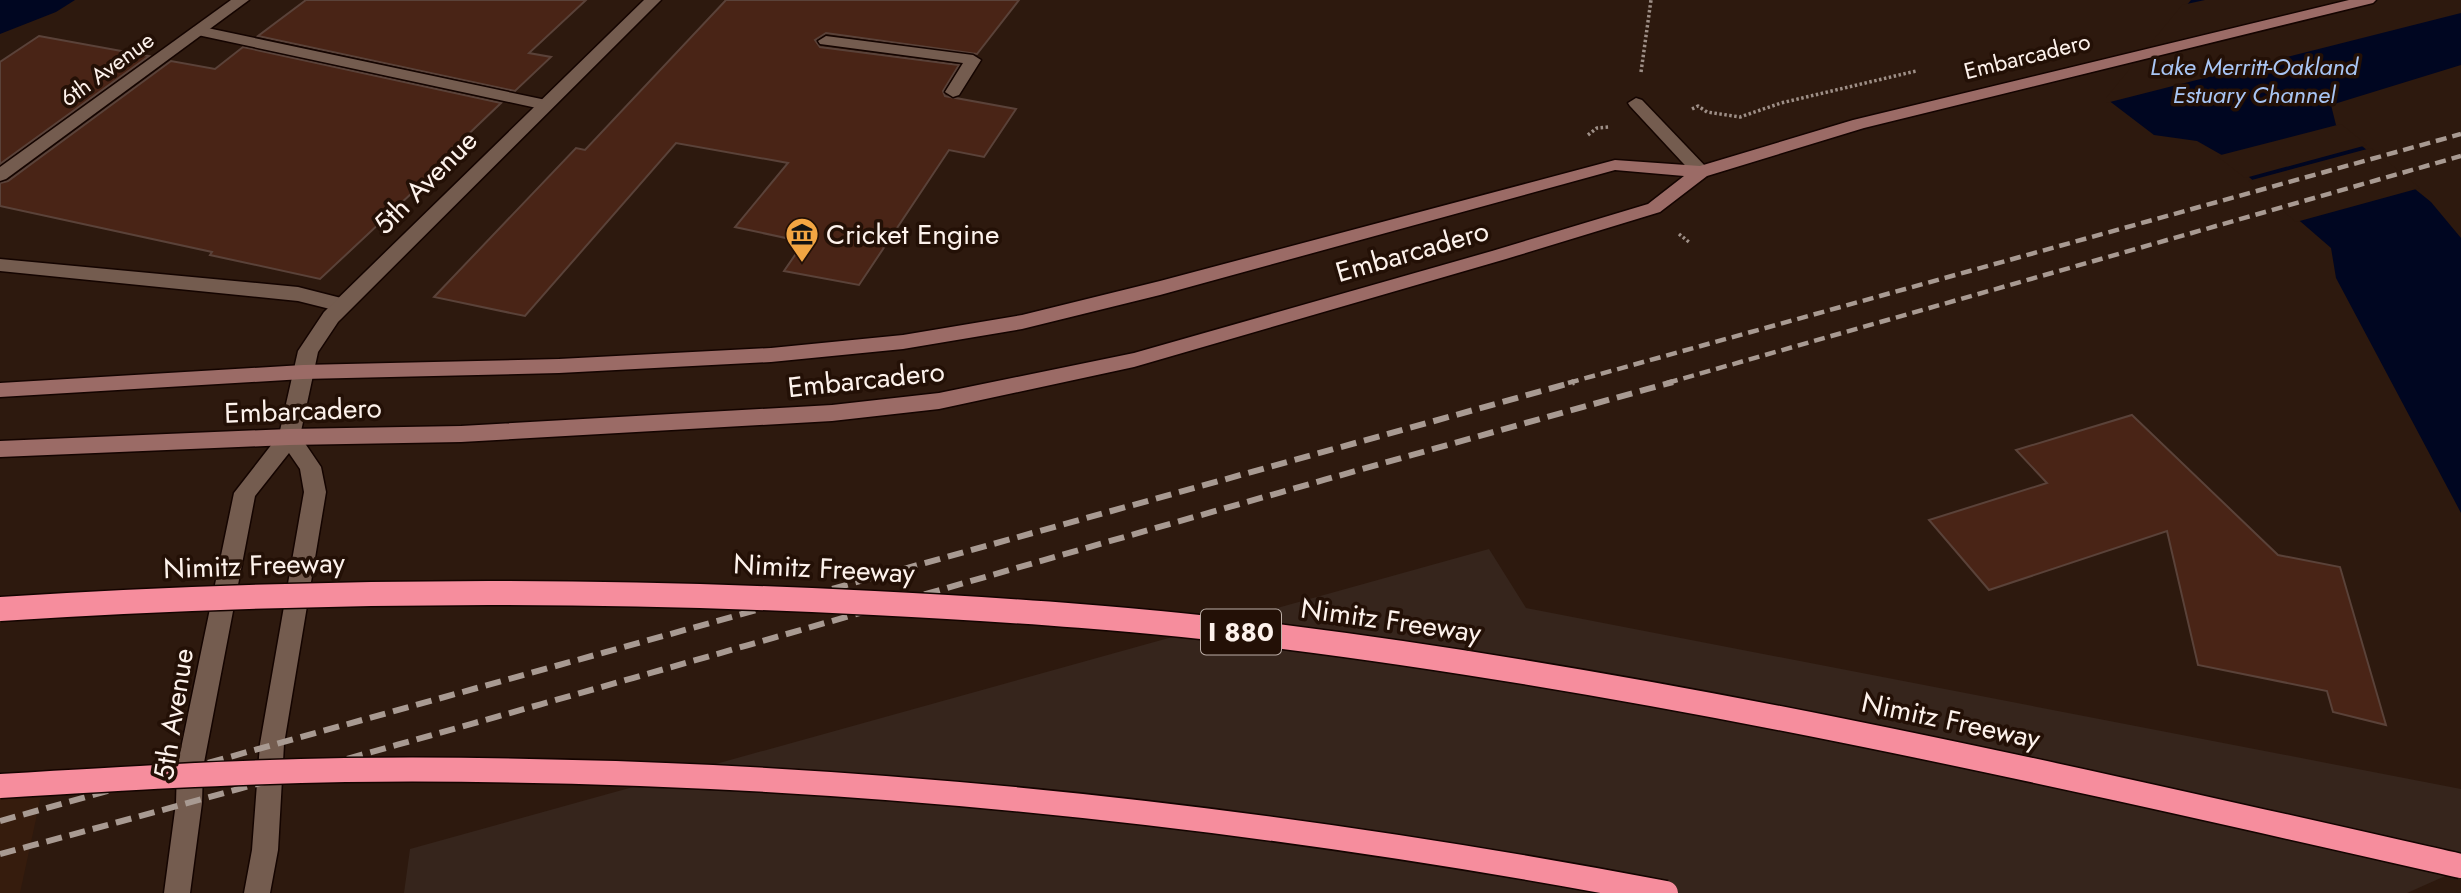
<svg xmlns="http://www.w3.org/2000/svg" width="2461" height="893" viewBox="0 0 2461 893" font-family="Jost,sans-serif">
<style>
.built{fill:#361c0d}
.industrial{fill:#36251c}
.water{fill:#000621}
.pier{fill:#2d190e}
.building{fill:#492416;stroke:#5a4239;stroke-width:2}
.lines{fill:none;stroke-linecap:round;stroke-linejoin:round}
.lane-casing{stroke:#140400;stroke-width:3}
.street-casing{stroke:#140400;stroke-width:3}
.secondary-casing{stroke:#140400;stroke-width:3}
.path{stroke:#9e8f87;stroke-width:3.5;stroke-dasharray:2.5 2.5;stroke-linecap:butt}
.lane{fill:#745c4f;fill-rule:evenodd}
.street{fill:#745c4f;fill-rule:evenodd}
.secondary{fill:#9b6b66;fill-rule:evenodd}
.rail-far1{stroke:#a89a92;stroke-width:4.5;stroke-dasharray:11 6;stroke-linecap:butt}
.rail{stroke:#a89a92;stroke-width:6;stroke-dasharray:16 8;stroke-linecap:butt}
.highway-bridge-casing{stroke:#140400;stroke-width:27;stroke-linecap:butt}
.highway-bridge{stroke:#f68d9d;stroke-width:24}
.labels{text-anchor:middle;stroke-width:7;stroke-linejoin:round;paint-order:stroke}
.far-street-label{font-size:23px;fill:#fdf2ec;stroke:#231006}
.far-water-label{font-size:24px;font-style:italic;fill:#a9c6f5;stroke:#231006}
.shield{fill:#231006;stroke:#bcaea7;stroke-width:2}
.shield-label{font-size:26px;font-weight:bold;fill:#fdf2ec}
.street-label{font-size:28px;fill:#fdf2ec;stroke:#231006}
.poi-label{font-size:28px;fill:#fdf2ec;stroke:#231006;text-anchor:start}
</style>
<rect width="100%" height="100%" fill="#2d190e"/>
<path class="built" d="M46 773 20 893H0V785Z"/>
<path class="industrial" d="M1489 549 1526 608 2461 789V869L2407 893H404L410 849Z"/>
<g class="water">
<path d="M0 0H75L56 12 0 34Z"/>
<path d="M2191 0H2461V65L2331 105 2336 125 2431 202 2461 238V513L2336 278 2331 248 2227 158 2197 141 2154 135 2108 100Z"/>
</g>
<g class="pier">
<path d="M2205 0H2461V13L2106 103V98L2182 5Z"/>
<path d="M2341 124 2367 145 2245 178 2217 156Z"/>
<path d="M2371 148 2420 188 2296 222 2248 181Z"/>
</g>
<g class="building">
<path d="M306 0H586L529 53 551 57 515 91 258 36Z"/>
<path d="M726 0H1019L977 54 826 33 815 40 820 47 959 65 943 91 945 96 1016 109 984 157 949 150 859 285 784 271 804 242 735 227 788 163 676 143 525 316 434 297 576 148 585 150Z"/>
<path d="M39 36 149 56 0 164V62Z"/>
<path d="M243 47 501 103 456 146 461 147 320 279 210 255 212 252 0 206V183L8 181 171 61 215 69Z"/>
<path d="M2132 415 2278 555 2340 567 2386 725 2333 712 2327 691 2198 665 2167 531 1989 590 1929 520 2047 483 2016 450Z"/>
</g>
<g class="lines">
<defs>
<g id="lane">
<path d="M198 26 546 100 554 105 546 110 193 34 190 31 193 28Z"/>
<path d="M826 36 973 55 981 60 959 95 953 97 945 92 963 63 820 44 818 41Z"/>
<path d="M1636 98 1642 100 1707 168 1710 172 1707 176H1695L1630 106 1628 103Z"/>
<path d="M0 259 298 287 349 300 352 305 349 310 342 312 298 301 0 271Z"/>
</g>
<g id="street">
<path d="M231 0H249L6 179 0 181V167Z"/>
<path d="M644 0H661L338 322 318 352 300 436 321 467 326 492 284 744 278 850 270 893H244L252 850 260 744 304 492 300 469 289 453 255 496 203 768 202 803 190 893H164L176 803 177 768 234 493 279 435 298 351 324 312Z"/>
</g>
<path id="secondary" d="M2349 0H2376L2373 3 1864 128 1707 176 1660 212 1506 259 1134 367 939 409 832 421 461 442 289 445 0 457V441L289 429 461 426 832 405 939 393 1134 353 1492 251 1648 204 1684 176 1615 170 1160 295 1022 329 903 349 771 362 559 373 303 379 0 397V383L303 365 559 359 771 348 903 335 1022 315 1160 281 1615 160 1700 166 1853 120Z"/>
</defs>
<use href="#lane" class="lane-casing"/>
<use href="#street" class="street-casing"/>
<use href="#secondary" class="secondary-casing"/>
<g class="path">
<path d="M1641 72 1651 0"/>
<path d="M1692 109 1698 106 1707 112 1740 117 1781 103 1916 71"/>
<path d="M1588 135 1597 128 1609 127"/>
<path d="M1679 234 1689 242"/>
</g>
<use href="#lane" class="lane"/>
<use href="#street" class="street"/>
<use href="#secondary" class="secondary"/>
<g class="rail-far1">
<path d="M1568 383 2461 134"/>
<path d="M1667 383 2461 156"/>
</g>
<g class="rail">
<path d="M0 821 1574 382"/>
<path d="M0 854C560 704 1115 536 1673 382"/>
</g>
<defs>
<g id="highway-bridge">
<path d="M0 609C291 590 582 588 874 603 1011 610 1148 619 1284 637 1681 687 2072 778 2461 866"/>
<path d="M0 786C115 779 230 772 345 770 788 765 1231 810 1666 893"/>
</g>
</defs>
<use href="#highway-bridge" class="highway-bridge-casing"/>
<use href="#highway-bridge" class="highway-bridge"/>
</g>
<defs>
<symbol id="museum-pin" viewBox="-11 -11 22 30"><path d="M0 17L-7.5 6A9.5 9.5 0 1 1 7.5 6Z" fill="#f2a542" stroke="#231006"/><path d="M0-6L6-3V-2H-6V-3ZM-5-1h2V3h-2ZM-1-1h2V3h-2ZM3-1h2V3H3ZM-6 4H6V6H-6Z" fill="#111"/></symbol>
</defs>
<g fill-rule="evenodd">
<use href="#museum-pin" x="783" y="215" width="38" height="52"/>
</g>
<g class="labels">
<g class="far-street-label">
<text transform="translate(2027 56) rotate(-14)" y="8">Embarcadero</text>
<text transform="translate(107 69) rotate(-36)" y="8">6th Avenue</text>
</g>
<g class="far-water-label">
<text x="2254" y="75">Lake Merritt-Oakland<tspan x="2254" dy="28">Estuary Channel</tspan></text>
</g>
<rect class="shield" x="1201" y="609.5" width="80" height="45" rx="5"/>
<g class="shield-label">
<text x="1241" y="641">I 880</text>
</g>
<g class="street-label">
<text transform="translate(425 182) rotate(-45)" y="10">5th Avenue</text>
<text transform="translate(1412 251) rotate(-16)" y="10">Embarcadero</text>
<text transform="translate(866 379) rotate(-6)" y="10">Embarcadero</text>
<text transform="translate(303 410) rotate(-2)" y="10">Embarcadero</text>
<text transform="translate(254 565) rotate(-2)" y="10">Nimitz Freeway</text>
<text transform="translate(824 568) rotate(3)" y="10">Nimitz Freeway</text>
<text transform="translate(1391 620) rotate(8)" y="10">Nimitz Freeway</text>
<text transform="translate(173 714) rotate(-81)" y="10">5th Avenue</text>
<text transform="translate(1951 720) rotate(12)" y="10">Nimitz Freeway</text>
</g>
<g class="poi-label">
<text x="826" y="244">Cricket Engine</text>
</g>
</g>
</svg>
